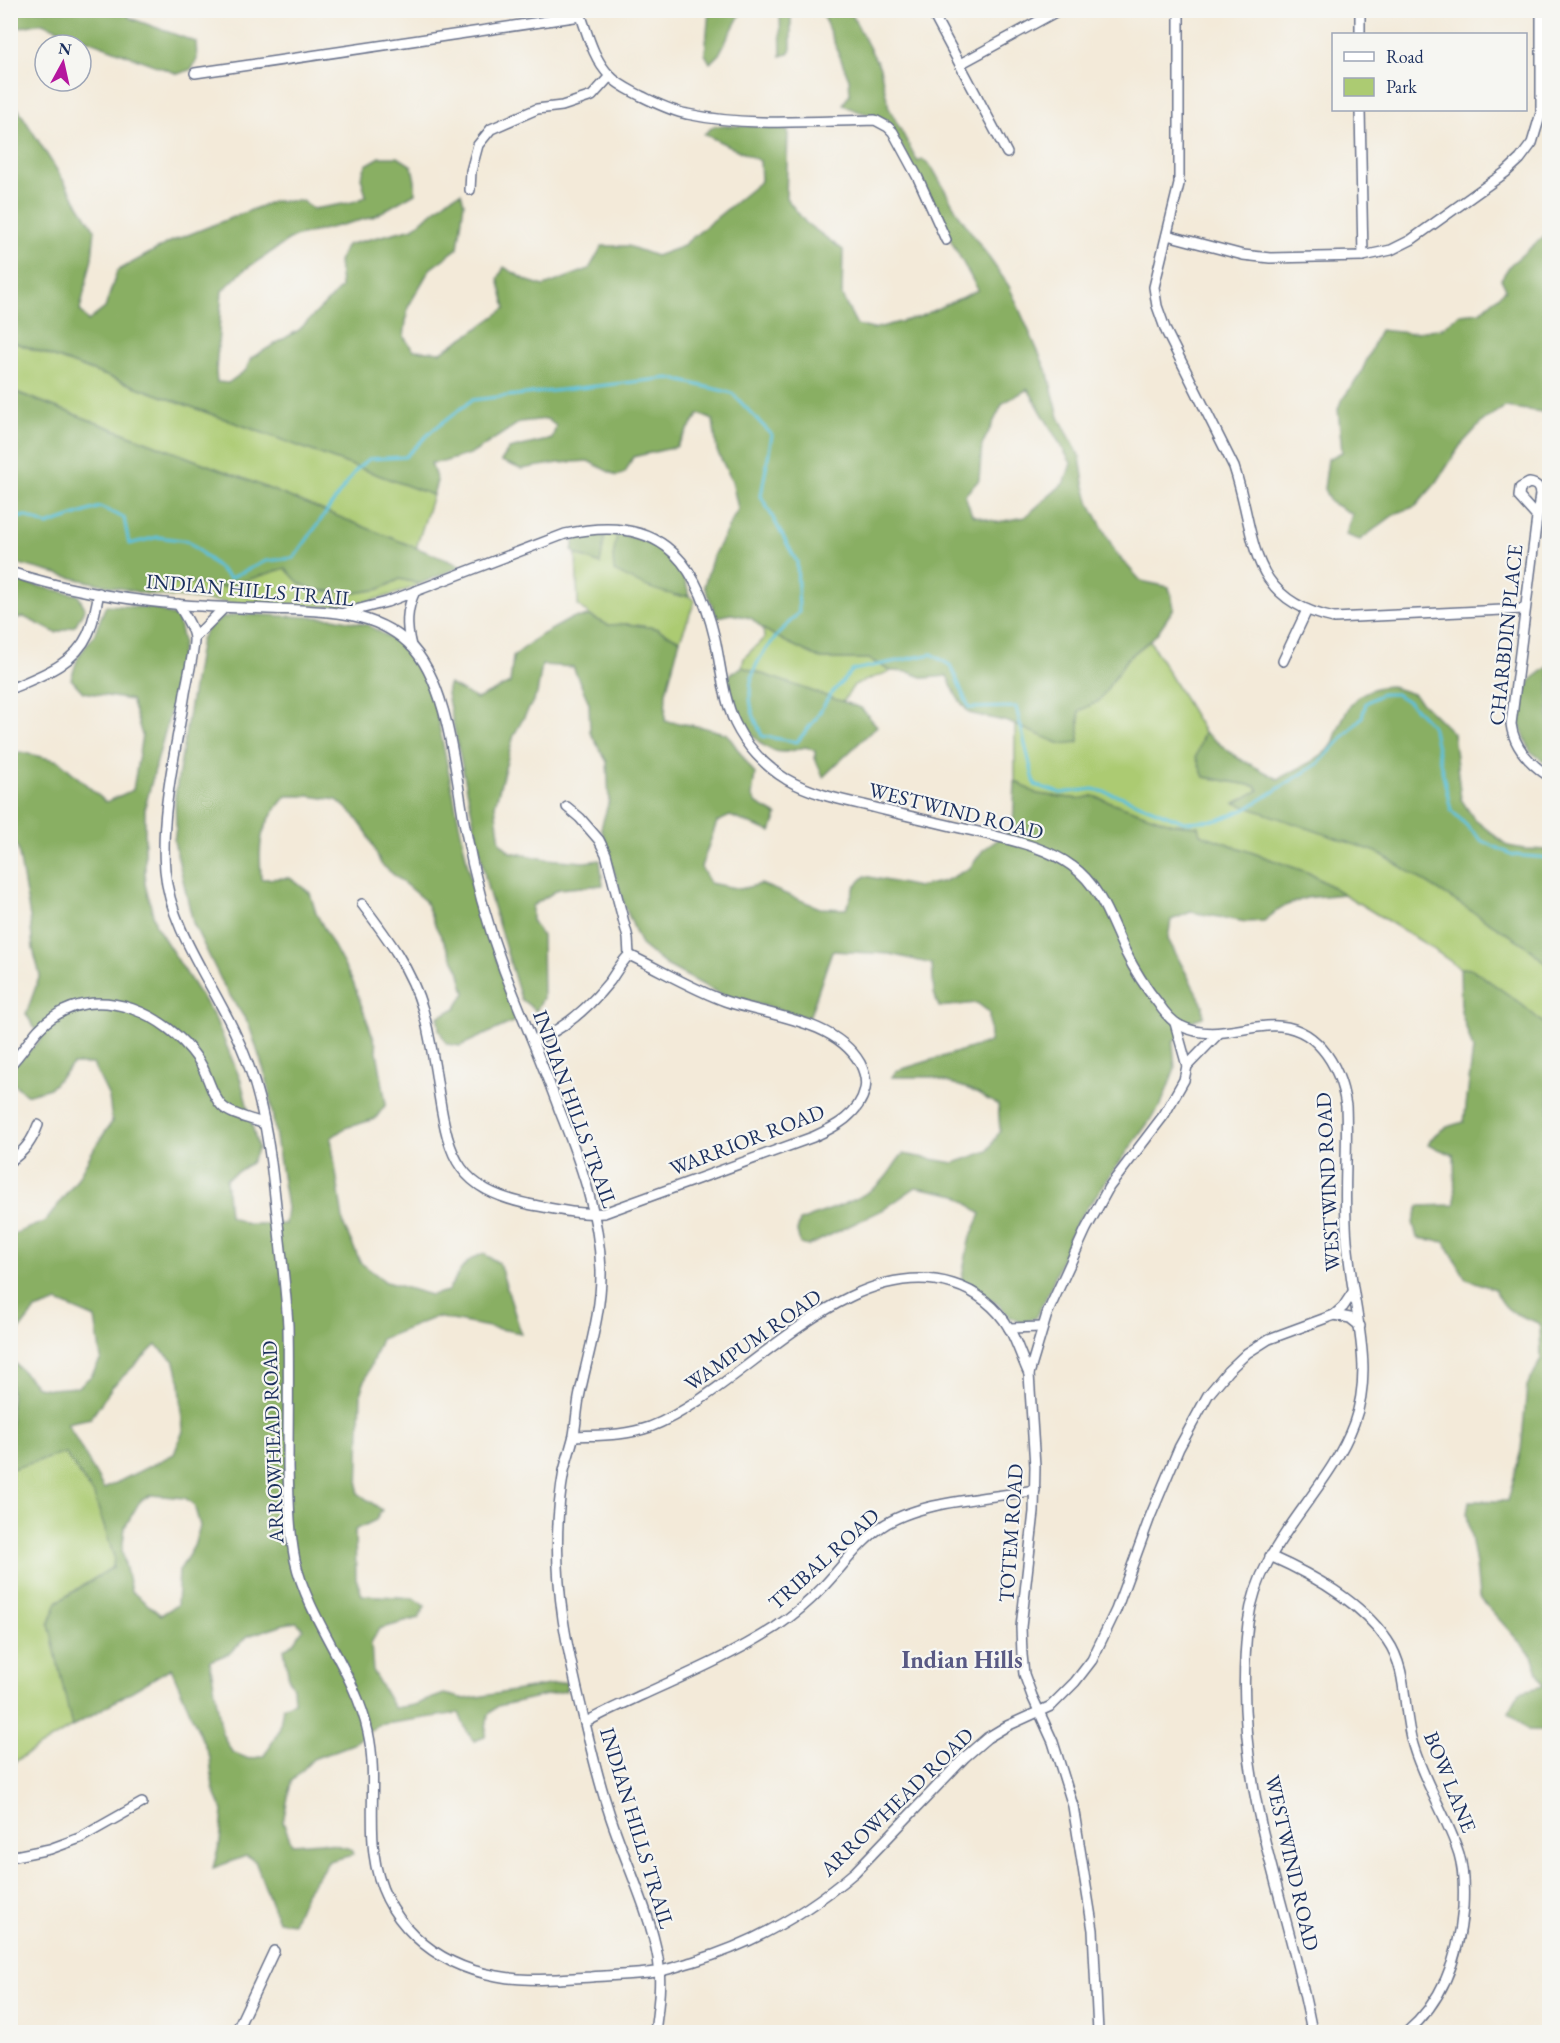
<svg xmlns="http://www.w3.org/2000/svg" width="1560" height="2043" viewBox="0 0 1560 2043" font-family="'EB Garamond',serif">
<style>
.green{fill:#accb72;stroke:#647d68;stroke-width:1.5}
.forest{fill:#89af64;stroke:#526f61;stroke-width:1.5;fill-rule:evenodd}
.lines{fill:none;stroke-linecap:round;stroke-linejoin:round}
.stream{stroke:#5dc1db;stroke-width:3}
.street-casing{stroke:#677089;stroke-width:12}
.street{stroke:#fff;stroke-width:9}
.labels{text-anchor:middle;stroke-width:4.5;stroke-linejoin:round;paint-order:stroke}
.street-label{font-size:21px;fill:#1b2f5e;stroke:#f6f6f2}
.quarter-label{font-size:24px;font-weight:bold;fill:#595a84;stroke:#f6f6f2}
</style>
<rect width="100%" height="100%" fill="#f6f6f2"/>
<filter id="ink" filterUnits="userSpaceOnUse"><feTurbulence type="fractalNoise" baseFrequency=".0167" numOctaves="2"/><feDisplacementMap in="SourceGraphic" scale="12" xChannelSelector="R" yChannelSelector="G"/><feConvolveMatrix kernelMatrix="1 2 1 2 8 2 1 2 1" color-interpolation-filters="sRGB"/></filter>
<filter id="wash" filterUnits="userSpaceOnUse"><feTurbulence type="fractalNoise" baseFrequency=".008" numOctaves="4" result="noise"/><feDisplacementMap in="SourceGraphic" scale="24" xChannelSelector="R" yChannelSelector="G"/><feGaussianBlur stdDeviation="1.35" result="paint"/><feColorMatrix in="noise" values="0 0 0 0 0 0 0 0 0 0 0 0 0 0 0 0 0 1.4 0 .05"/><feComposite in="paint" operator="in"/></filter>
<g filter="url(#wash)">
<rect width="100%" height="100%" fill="#f3ead9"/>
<g class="green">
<path d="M10 341 433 495 416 548 242 478 11 390Z"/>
<path d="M605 535H617L613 557 675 596H689L695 601 680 640 655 628 628 624 608 625 590 616 578 605 576 554 600 564Z"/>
<path d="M286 568 299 583 315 590 355 593 380 589 400 579 420 584C345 622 228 602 147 594L182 582 224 587Z"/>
<path d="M763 629 822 659H869L891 671 854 685 843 702 742 667 744 658 764 638Z"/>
<path d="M1150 641 1204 732 1196 757 1204 777 1255 786 1259 790 1236 803 1378 851 1525 944 1549 966V1028L1520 1003 1472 969 1460 968 1424 943 1309 873 1200 834 1197 826 1173 824 1093 796 1079 799 1037 794 1015 781V725L1061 744 1080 722 1079 711 1099 701 1127 659Z"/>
<path d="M65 1453 94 1495 114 1557 113 1567 57 1602 73 1726 11 1764V1469Z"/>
</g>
<g class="forest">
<path d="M11 10 124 11 130 18 196 42 197 59 192 69 178 74 42 23 11 29Z"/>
<path d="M709 11V10L773 11 760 13H741L719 54 710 63 705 54Z"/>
<path d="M780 11H791V49L788 54 781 56Z"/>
<path d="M820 11H850L880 68 889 108 918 162 922 159 933 169 959 215 1009 286 1048 374 1059 417 1080 457 1084 483 1090 504 1116 553 1141 581 1169 587 1174 608 1156 635 1127 659 1099 701 1079 711V742L1061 744 1008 722 969 713 957 697 947 676 925 678 908 672 891 671 869 659H822L784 641 763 629 751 618 731 614 717 617 704 586 713 556 738 509 732 481 717 451 713 420 699 414 676 447 633 457 625 473 617 476 588 461 559 463 521 469 501 461 509 449 552 439 556 426 547 419 520 422 473 453 443 462 431 463 437 481 433 495 11 341 10 102 15 104 95 230 92 258 80 310 88 321 105 308 117 271 170 242 274 201H302L313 209C328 206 356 204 366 196L361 177 366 165 380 157H398L412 166 415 181V193L373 217 294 237 244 270 222 291 216 372 217 382 228 383 246 370 251 358 299 330 341 288 339 260 347 245 413 228 451 197 461 193 464 203 458 248 430 269 408 307 404 337 413 350 441 352 471 333 506 308 498 279 504 267 528 281 544 286 589 269 602 246H628L656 256 681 247 761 181 760 161 704 134 714 126H777L788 131 786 198 806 223 843 250 842 296 857 325 873 329 919 317 978 290 951 241 945 225 888 121C874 113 855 114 843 104L850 94 849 79 822 13ZM1028 389 1071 463 1065 482 1025 517 998 522 972 515 965 495 979 480 982 445 1003 403Z"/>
<path d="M1549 232V257L1542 266 1545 315 1549 331V413L1505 407 1484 420 1460 446 1437 482 1416 506 1395 514 1360 540 1346 535 1352 514 1330 502 1324 489 1328 459 1342 452 1338 409 1341 401 1360 375 1380 330 1409 333 1442 328 1460 314 1480 312 1506 289 1501 279 1510 265Z"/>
<path d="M10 390 242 478 462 566 420 584 400 579 380 589 355 593 315 590 299 583 285 568 224 587 182 582 147 594 81 580 11 562Z"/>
<path d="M582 534 605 535 600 564 576 554 572 550 575 538Z"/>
<path d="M617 535C652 537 684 560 689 596 662 596 638 583 614 571L613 557Z"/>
<path d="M11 577 29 584 78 595 85 608 75 626 56 633 24 617 11 619Z"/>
<path d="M106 605 154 608 178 618 183 642 174 698 145 807V884L156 926 215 1018 241 1081 258 1148 251 1163 226 1179 229 1216 247 1224H285L287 1208 267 1080 249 1025 225 988 193 923 174 841 176 827 175 796 201 639 207 629 222 618 238 614 334 618 368 625 404 646 431 686 471 881 517 1020 460 1046 447 1044 439 1030 438 1017 456 1008 465 993 459 970 436 927 425 901 381 864 367 833 354 815 337 800 310 796H286C259 828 259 838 261 879L290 878 310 893 316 913 353 982 376 1045 386 1104 375 1119 345 1128 331 1138 344 1226 361 1263 386 1282 431 1295 448 1291C457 1275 465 1258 484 1254L499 1263 521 1333 436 1317 381 1339 361 1391 358 1493 382 1510 376 1520 355 1530 356 1578 362 1595 413 1598 425 1606 419 1618 379 1629 371 1643 373 1672 394 1708 414 1705 444 1694 465 1699 567 1682 566 1691 498 1706 488 1715 485 1737 474 1741 466 1730 459 1713 378 1725 353 1744 313 1759 291 1782 283 1822 292 1844 322 1842 351 1849 353 1855 329 1861 305 1894 293 1923 278 1921 255 1861 246 1856 213 1868 220 1842 223 1811 213 1788 210 1758 171 1668 72 1727 49 1624 57 1602 113 1567 114 1557 94 1495 65 1453 11 1469V1359L37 1387 50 1389 78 1387 91 1376 101 1359 95 1318 58 1302 35 1310 14 1337 11 1352V1235L46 1221 76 1181 95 1147 112 1122 109 1097 93 1064H73L50 1088 26 1095 11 1081 13 1067 41 1039 26 1014 40 975 33 949 30 917 18 849 11 836V755L20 752 59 761 106 802 133 790 142 735 131 700 83 692 71 679 78 657 94 635ZM156 1345 175 1362 180 1383 183 1431 174 1454 104 1489 67 1423 91 1418 112 1387ZM151 1495 185 1498 194 1505 200 1526 194 1546 179 1571 177 1605 161 1615 131 1591 122 1551 125 1527 140 1501ZM297 1622 303 1629 294 1643 284 1649 289 1679 293 1688 294 1702 283 1707 279 1731 264 1756 249 1759 232 1752 222 1733 210 1661 230 1653 248 1636 284 1624Z"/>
<path d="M590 616 608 625 628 624 655 628 680 640 666 692 665 721 702 727 727 734 755 774 752 796 757 804 777 815 771 832 730 816 717 822 701 867 710 883 740 889 761 884 820 908 846 909 855 886 865 876 918 887 945 881 970 868 983 850 1013 829 1015 781 1037 794 1079 799 1093 796 1173 824 1198 826 1200 834 1309 873 1344 894 1306 898 1282 907 1264 921 1246 922 1191 912 1171 920 1168 939 1203 1005V1017L1191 1021 1173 1043 1175 1069 1161 1105 1074 1226 1049 1292 1035 1318 1022 1323 1010 1317 998 1304 961 1282 969 1241 981 1214 957 1195 916 1187 884 1209 808 1246 800 1244 797 1231 800 1221C824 1211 861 1201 880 1183 889 1176 894 1163 903 1154L954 1163 988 1151 1000 1131 998 1105 969 1089 931 1077H892L896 1071 990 1042 989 1012 977 1003 939 1007 934 993 932 964 890 954 832 951 809 1018 720 994 666 965 641 945 624 904 601 828 609 801 607 762 590 732 589 703 573 667 542 665 537 694 514 735 495 805 500 842 510 852 546 859 584 862 600 860 603 885 559 889 532 906V920L542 936 543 998 536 1011 521 999 488 890 447 694 449 684 477 699 510 683 513 657 536 638 572 618Z"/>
<path d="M1549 666V765L1530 751 1518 720 1523 695 1531 680Z"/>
<path d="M742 667 861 708 877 726 823 777 815 758V751L806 747C799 748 791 752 783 752 751 752 738 707 727 683L731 673Z"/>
<path d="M1389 686 1413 694 1453 733 1461 799 1474 819 1508 846 1524 849 1549 850V966L1524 944 1379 853 1235 803 1259 790 1255 786 1204 777 1196 757 1204 732 1238 758 1278 779C1296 769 1314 763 1330 748 1334 744 1335 737 1337 732 1348 704 1358 688 1389 686Z"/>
<path d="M1460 968 1472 969 1520 1003 1549 1028V1731L1528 1730 1509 1712 1520 1692 1543 1686 1532 1656 1479 1597 1476 1564 1467 1514 1469 1501H1508L1521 1450 1527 1387 1541 1359 1540 1324C1516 1313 1506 1315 1495 1289L1466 1279 1445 1242 1417 1238 1413 1222 1419 1206 1455 1205 1454 1155 1428 1145C1435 1129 1449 1126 1464 1122L1473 1049 1461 1012Z"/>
</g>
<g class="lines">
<path class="stream" d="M10 520 25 516 47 525 100 507 124 518 129 544 158 537 188 541 230 578 266 561 294 558 356 470 369 459 405 457 433 430 472 400 669 378 732 393 772 435 761 496 797 562 799 612C774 640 744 663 751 705 752 715 758 726 762 736L797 742 815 720 830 695 853 670 932 654 951 666 969 708 1016 707 1035 785 1061 793 1093 789 1120 796 1184 822 1218 820 1246 809 1319 763 1362 717 1366 703 1381 694H1396L1410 703 1432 726 1451 810 1482 841 1513 855 1550 858"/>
</g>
</g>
<g filter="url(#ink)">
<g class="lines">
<defs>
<g id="street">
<path d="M579 10C587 32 593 59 610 76 618 85 630 90 641 96 656 103 671 111 687 114 748 127 813 121 875 120L888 127 893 132 918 178 946 240"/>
<path d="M931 10 1007 153"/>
<path d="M1179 10V184L1154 287 1157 306 1166 331 1234 467C1257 535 1245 599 1334 618L1524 609"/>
<path d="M1360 10V34"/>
<path d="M960 64 1059 10"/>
<path d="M195 73 581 16"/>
<path d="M1360 110 1363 256"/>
<path d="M470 190 471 171 478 145 491 129 537 109 562 106 592 96 610 76"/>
<path d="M1167 235 1243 255 1270 258 1363 256 1391 250 1411 240 1506 172 1520 159 1532 143 1541 113V10"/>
<path d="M1537 517 1519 497 1520 488 1529 483C1536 484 1539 486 1540 494L1511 724C1514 748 1530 764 1550 777"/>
<path d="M10 572C63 589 120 599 174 604 205 607 236 608 267 609 316 611 370 608 408 643 449 681 455 774 465 827 474 876 487 924 504 970 522 1017 542 1062 559 1109 580 1161 599 1213 601 1270 602 1313 587 1356 579 1398 577 1410 576 1423 574 1435 571 1447 567 1459 564 1471 555 1519 556 1570 563 1619 568 1653 576 1686 584 1719 591 1749 598 1779 608 1809 623 1858 649 1907 658 1958 662 1983 658 2008 655 2032"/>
<path d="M178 604C184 614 193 627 194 638 195 648 187 681 185 693 176 751 160 812 165 870 170 929 211 980 235 1033 253 1070 263 1108 269 1149 273 1174 275 1199 278 1223 282 1258 286 1292 288 1326 289 1373 288 1420 288 1467 289 1498 289 1530 295 1560 309 1622 355 1671 368 1732 377 1772 369 1814 374 1854 382 1920 433 1965 497 1976 528 1982 560 1979 591 1977 612 1975 635 1975 656 1972 668 1970 681 1965 692 1962 753 1944 807 1913 855 1872L965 1757 987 1738 1007 1726 1051 1706 1075 1682 1092 1660 1116 1610 1150 1517 1179 1448 1208 1395 1228 1371 1247 1353 1269 1339 1334 1315 1343 1307 1353 1292"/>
<path d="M344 613 387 602 565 534C655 514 695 553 715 639 721 667 723 697 735 723 746 746 765 766 786 779 810 793 837 799 864 805 906 816 949 825 991 835 1019 842 1049 849 1072 866 1101 886 1111 923 1126 953 1135 971 1146 988 1158 1003 1164 1012 1172 1022 1181 1026 1209 1040 1238 1028 1267 1026 1315 1022 1340 1064 1346 1106 1348 1151 1343 1196 1347 1241 1349 1259 1351 1277 1354 1294 1361 1339 1370 1379 1354 1423 1327 1495 1258 1542 1248 1623 1239 1698 1248 1776 1267 1849 1282 1910 1301 1970 1312 2032"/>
<path d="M195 637 224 608"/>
<path d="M411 646C406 626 406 610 415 591"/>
<path d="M1283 661 1307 610"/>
<path d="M10 689C40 676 74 665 88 634 94 621 96 606 99 593"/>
<path d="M362 904C387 937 411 969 423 1010 430 1037 435 1066 439 1095 449 1159 459 1189 528 1204 554 1209 578 1215 604 1213L813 1137C835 1127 859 1115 865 1089 867 1080 864 1071 860 1063 834 1019 768 1016 725 1001 692 989 661 970 629 955"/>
<path d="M534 1041C563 1030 590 1006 610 981 616 972 621 963 629 955L628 938 606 854 599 840 580 818 567 807"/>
<path d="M10 1065C26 1049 34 1029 53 1017 102 984 166 1014 197 1058 208 1072 210 1094 222 1106 232 1116 251 1118 264 1124"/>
<path d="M1187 1066 1219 1033"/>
<path d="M10 1161C25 1151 32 1141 38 1125"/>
<path d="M1334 1315 1350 1318 1360 1326"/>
<path d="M1009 1328 1043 1327"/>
<path d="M574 1436C600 1435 624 1436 650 1427 744 1390 844 1251 953 1284 976 1291 997 1307 1009 1328 1017 1342 1022 1359 1029 1374"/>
<path d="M1270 1556C1313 1575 1360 1601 1387 1640 1409 1671 1402 1711 1413 1745 1424 1783 1447 1816 1459 1854 1464 1871 1464 1890 1463 1908 1459 1956 1444 2000 1407 2032"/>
<path d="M585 1723C603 1712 623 1704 642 1695 688 1674 734 1654 776 1627 792 1616 808 1603 821 1589 841 1569 857 1544 881 1527 920 1500 988 1499 1035 1490"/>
<path d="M10 1857 50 1849 80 1838 142 1803"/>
<path d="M236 2032 274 1951"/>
<path d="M1098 2032 1093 1930 1073 1806 1053 1742 1032 1696 1024 1674 1022 1655 1021 1627 1034 1512 1035 1466 1029 1374 1047 1314 1086 1229 1109 1187 1164 1115 1184 1080 1187 1066 1175 1023"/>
</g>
</defs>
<use href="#street" class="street-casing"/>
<use href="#street" class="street"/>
</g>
</g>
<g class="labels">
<g class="street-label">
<text transform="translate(250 590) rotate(5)" y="7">INDIAN HILLS TRAIL</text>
<text transform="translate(1506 635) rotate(-84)" y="7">CHARBDIN PLACE</text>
<text transform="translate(956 811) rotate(14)" y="7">WESTWIND ROAD</text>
<text transform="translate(575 1109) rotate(70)" y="7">INDIAN HILLS TRAIL</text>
<text transform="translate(747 1140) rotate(-21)" y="7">WARRIOR ROAD</text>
<text transform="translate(1328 1182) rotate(-93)" y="7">WESTWIND ROAD</text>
<text transform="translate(753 1340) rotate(-35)" y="7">WAMPUM ROAD</text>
<text transform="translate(273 1442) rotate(-92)" y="7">ARROWHEAD ROAD</text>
<text transform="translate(1011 1533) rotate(-86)" y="7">TOTEM ROAD</text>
<text transform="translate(824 1559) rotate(-42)" y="7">TRIBAL ROAD</text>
<text transform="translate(1450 1782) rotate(68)" y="7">BOW LANE</text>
<text transform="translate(897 1802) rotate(-44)" y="7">ARROWHEAD ROAD</text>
<text transform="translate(637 1828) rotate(73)" y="7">INDIAN HILLS TRAIL</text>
<text transform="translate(1292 1863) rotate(77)" y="7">WESTWIND ROAD</text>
</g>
<g class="quarter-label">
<text x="962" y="1668">Indian Hills</text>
</g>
</g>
<rect width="1560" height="2043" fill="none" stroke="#f6f6f2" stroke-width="36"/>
<rect x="1332" y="33" width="195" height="78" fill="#f6f6f2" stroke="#9ea6b7" stroke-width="1.5"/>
<rect x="1344" y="52" width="30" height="9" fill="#ffffff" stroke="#9ea6b7" stroke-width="1.5"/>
<text x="1386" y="63" font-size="18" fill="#1b2f5e">Road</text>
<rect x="1344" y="78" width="30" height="18" fill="#accb72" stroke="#9ea6b7" stroke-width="1.5"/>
<text x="1386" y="93" font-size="18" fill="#1b2f5e">Park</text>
<g transform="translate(63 63) rotate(8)"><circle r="28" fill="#f6f6f2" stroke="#9ea6b7" stroke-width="1.5"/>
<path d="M0-4.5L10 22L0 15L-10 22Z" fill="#b5179e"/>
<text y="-9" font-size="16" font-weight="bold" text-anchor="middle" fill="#1b2f5e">N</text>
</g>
</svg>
